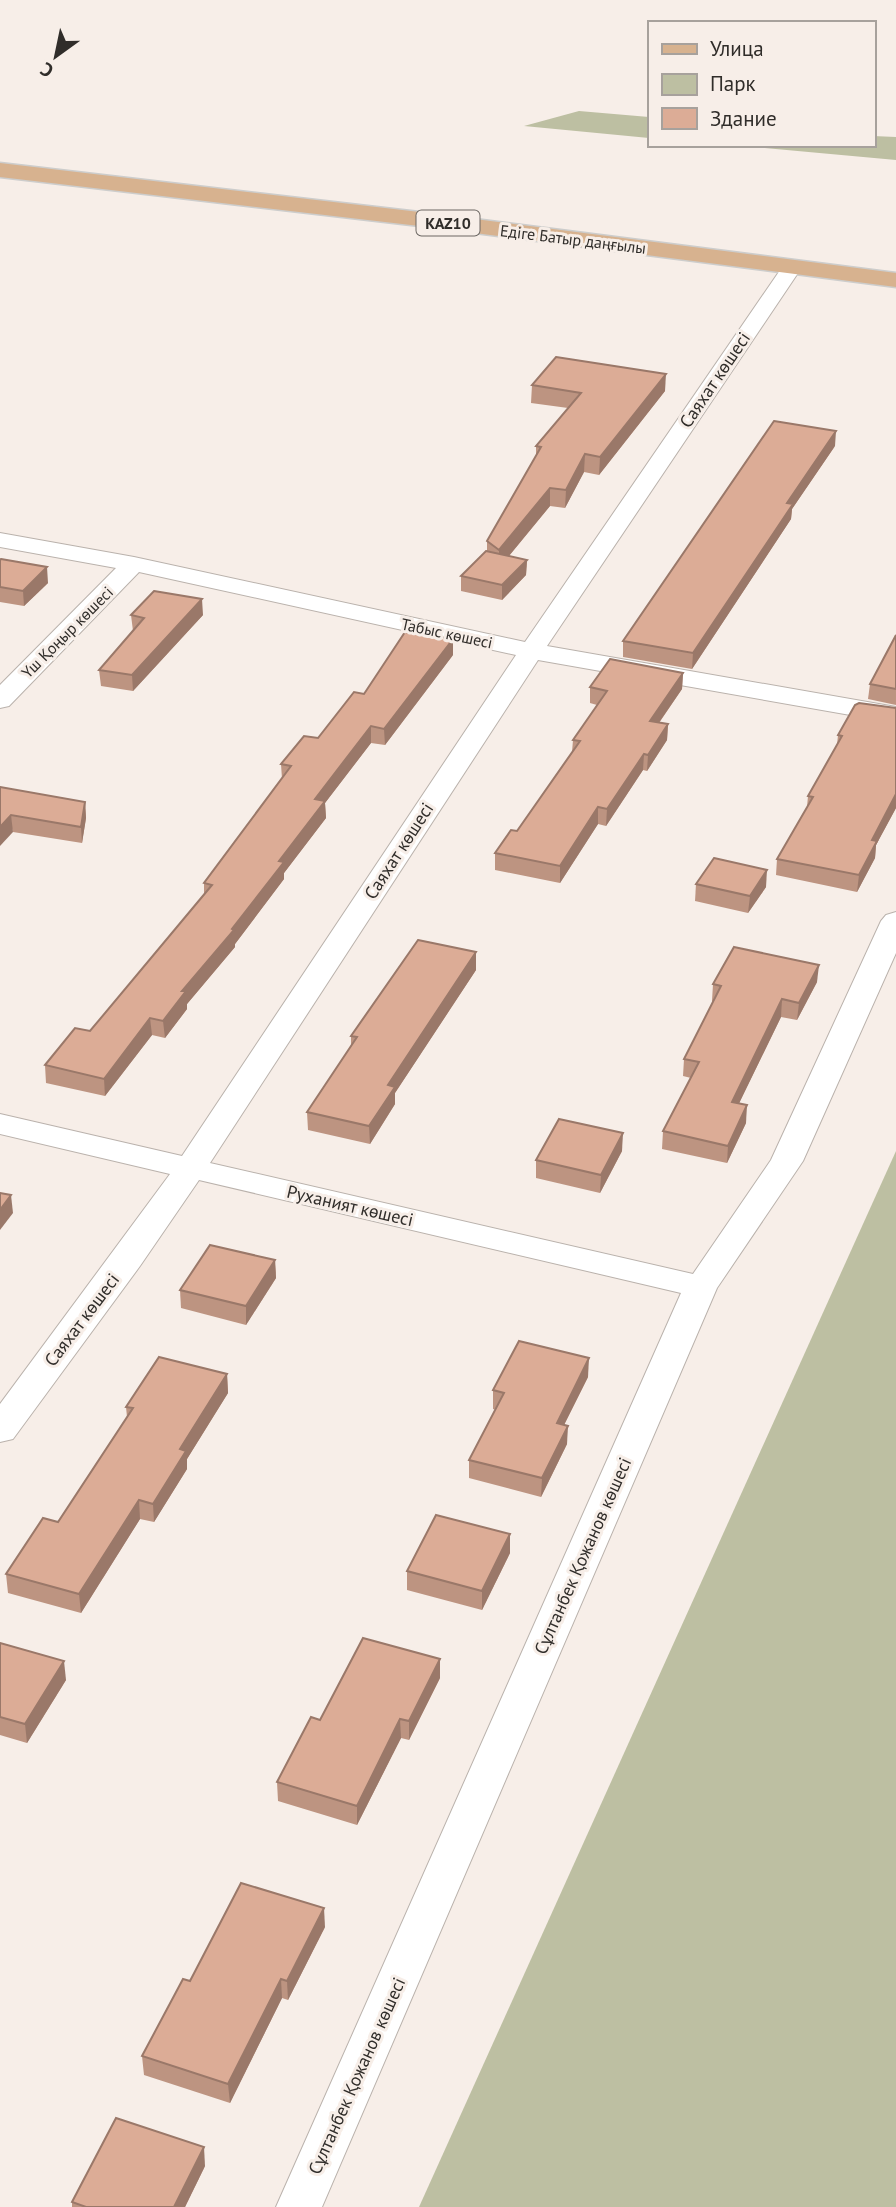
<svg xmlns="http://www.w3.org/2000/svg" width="896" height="2207" viewBox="0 0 896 2207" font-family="'PT Sans',sans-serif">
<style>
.green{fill:#bdbfa2}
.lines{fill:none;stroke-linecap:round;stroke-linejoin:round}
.street-casing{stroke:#bab2ac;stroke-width:2}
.primary-casing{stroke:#cdcdcc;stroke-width:3}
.street{fill:#fff;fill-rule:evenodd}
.primary{fill:#d7b28f;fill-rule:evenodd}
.wall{fill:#bd9481}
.shaded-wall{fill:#9a7869}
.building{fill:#dcac96;stroke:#9a7869;stroke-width:2}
.labels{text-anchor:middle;stroke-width:6;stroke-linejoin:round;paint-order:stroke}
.shield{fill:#f7eee8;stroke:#6c6763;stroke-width:2}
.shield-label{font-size:16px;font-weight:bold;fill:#302d2a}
.far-street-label{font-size:16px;fill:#302d2a;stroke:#f7eee8}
.street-label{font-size:18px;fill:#302d2a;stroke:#f7eee8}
</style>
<rect width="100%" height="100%" fill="#f7eee8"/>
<g class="green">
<path d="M579 111 649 117V138L524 126Z"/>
<path d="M873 136 896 137V160L733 145H873Z"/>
<path d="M896 1151V2207H419Z"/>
</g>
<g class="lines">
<defs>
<path id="street" d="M792 261 799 263 802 267 547 646 896 707V723L538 660 210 1163 693 1274 771 1160 881 921 886 915 896 912V953L803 1161 717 1288 322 2207H276L681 1293 199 1180 140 1266 13 1439 0 1442V1404L170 1174 0 1134V1114L182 1156 516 655 139 572 9 706 0 708V685L116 568 0 547V533L134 557 525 642 785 263Z"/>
<path id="primary" d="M0 163 428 213 896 273V287L428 227 0 177Z"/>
</defs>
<use href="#street" class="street-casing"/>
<use href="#primary" class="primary-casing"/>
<use href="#street" class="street"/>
<use href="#primary" class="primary"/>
</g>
<g class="wall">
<path d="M532 385 665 391 599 475 584 472 565 508 550 506 509 556 527 560 526 575 502 600 461 591V576L487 551V541L536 456V446L568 408 531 403Z"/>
<path d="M835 446 792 509 791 519 692 669 623 657V641Z"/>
<path d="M0 560 48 583 24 606 0 602Z"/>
<path d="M131 615H203L133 691 101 686 99 670 133 631Z"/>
<path d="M896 635V705L868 699 870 684Z"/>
<path d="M453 655 385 745 371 743 325 803 326 818 284 873V879L235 944V947L187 1004V1009L165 1038 152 1035 105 1096 46 1083 45 1065 90 1031 204 894V883L282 779 281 764 318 738 364 694Z"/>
<path d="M683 673 682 689 659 723 668 724 667 740 647 771 643 770 606 826 598 824 560 883 495 870V853L517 831 572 752 573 740 597 705 590 703V687Z"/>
<path d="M896 708V808L876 845 875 858 857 892 776 875 777 859 807 807 808 796 837 745 838 735Z"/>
<path d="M0 787 85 802 86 818 82 843 13 832Z"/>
<path d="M696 884 766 887 748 913 695 901Z"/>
<path d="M476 952V970L395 1093V1104L370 1144 308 1130 307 1112 351 1046V1036Z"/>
<path d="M817 982 797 1020 781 1017 739 1103 746 1123 727 1163 662 1149 663 1131 691 1078 683 1076 684 1059 713 1002 712 1001 713 984Z"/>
<path d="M622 1151 600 1193 536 1178V1160Z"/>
<path d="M275 1260 276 1278 246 1325 181 1308 180 1290Z"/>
<path d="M227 1374 228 1393 187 1459V1469L154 1522 140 1519 81 1613 8 1593 6 1574 58 1522 127 1417 126 1407Z"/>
<path d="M588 1377 564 1425 567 1444 541 1497 469 1478V1460L496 1410 493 1409V1390Z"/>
<path d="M510 1534V1553L482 1610 407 1590V1571Z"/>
<path d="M0 1643 66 1680 27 1743 0 1735Z"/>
<path d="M440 1678 409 1740 401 1738 357 1825 278 1801 277 1782 320 1720Z"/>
<path d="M325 1927 288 2000 282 1998 230 2103 144 2075 142 2056 190 1981Z"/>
<path d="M205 2166 185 2207H72V2202Z"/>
</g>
<g class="shaded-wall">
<path d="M666 374 665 391 599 475 600 457Z"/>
<path d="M836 431 835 446 792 509 791 519 692 669 693 653 787 503Z"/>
<path d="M585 454 584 472 565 508 566 490Z"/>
<path d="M550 488V506L499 568V550Z"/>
<path d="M527 560 526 575 502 600V585Z"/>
<path d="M47 567 48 583 24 606 23 591Z"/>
<path d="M202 599 203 615 133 691 132 675Z"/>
<path d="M453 639V655L385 745 384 729Z"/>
<path d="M683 673 682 689 649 737 650 721Z"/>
<path d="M668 724 667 740 647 771 648 755Z"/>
<path d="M371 726V743L325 803 326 818 284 873V879L235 944V947L187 1004V1009L165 1038 163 1021 182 991 232 929 279 861 315 799Z"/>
<path d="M644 754 643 770 606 826 607 809Z"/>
<path d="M896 794V808L876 845 875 858 857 892 859 875 872 840Z"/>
<path d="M85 802 86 818 82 843 81 827Z"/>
<path d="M598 807V824L560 883V866Z"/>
<path d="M11 815 13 832 0 846V827Z"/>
<path d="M767 870 766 887 748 913 750 896Z"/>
<path d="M476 952V970L395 1093V1104L370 1144 369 1126 388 1085Z"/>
<path d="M819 965 817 982 797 1020 799 1003Z"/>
<path d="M782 999 781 1017 731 1120 732 1102Z"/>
<path d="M150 1018 152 1035 105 1096 104 1079Z"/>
<path d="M747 1105 746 1123 727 1163 728 1146Z"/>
<path d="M623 1133 622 1151 600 1193 601 1175Z"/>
<path d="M11 1195 13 1213 0 1230V1210Z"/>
<path d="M275 1260 276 1278 246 1325V1306Z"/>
<path d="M589 1358 588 1377 556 1441 557 1423Z"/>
<path d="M227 1374 228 1393 187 1459V1469L154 1522 153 1504 180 1449Z"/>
<path d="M568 1426 567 1444 541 1497 542 1478Z"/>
<path d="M139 1500 140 1519 81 1613 79 1594Z"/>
<path d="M510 1534V1553L482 1610V1591Z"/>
<path d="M440 1659V1678L409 1740V1721Z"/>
<path d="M64 1661 66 1680 27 1743 25 1724Z"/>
<path d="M400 1719 401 1738 357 1825V1806Z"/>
<path d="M324 1908 325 1927 288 2000 287 1981Z"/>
<path d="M281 1979 282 1998 230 2103 228 2084Z"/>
<path d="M204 2147 205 2166 185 2207H174Z"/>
</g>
<g class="building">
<path d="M556 357 666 374 600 457 585 454 566 490 550 488 499 550 487 541 541 447 536 446 581 393 532 385Z"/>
<path d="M774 421 836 431 787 503 793 504 693 653 623 641Z"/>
<path d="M486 551 527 560 502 585 461 576Z"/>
<path d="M1 559 47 567 23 591 0 587V560Z"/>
<path d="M154 591 202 599 132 675 99 670 144 618 131 615Z"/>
<path d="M405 632 453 639 384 729 371 726 315 799 325 801 279 861 284 862 232 929 234 930 182 991H186L163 1021 150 1018 104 1079 45 1065 75 1028 90 1031 212 885 204 883 291 766 281 764 304 736 318 738 354 692 364 694Z"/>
<path d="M896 635V689L870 684Z"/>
<path d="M610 659 683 673 650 721 668 724 648 755 644 754 607 809 598 807 560 866 495 853 511 830 517 831 580 741 573 740 607 691 590 687Z"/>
<path d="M859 703 896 708V794L872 840 877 841 859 875 777 859 813 797 808 796 842 736 838 735 855 705Z"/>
<path d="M0 787 85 802 81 827 11 815 0 827Z"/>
<path d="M714 858 767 870 750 896 696 884Z"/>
<path d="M418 940 476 952 388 1085 395 1087 369 1126 307 1112 357 1037 351 1036Z"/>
<path d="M734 947 819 965 799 1003 782 999 732 1102 747 1105 728 1146 663 1131 699 1062 684 1059 721 986 713 984Z"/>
<path d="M559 1119 623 1133 601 1175 536 1160Z"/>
<path d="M0 1193 11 1195 0 1210Z"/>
<path d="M210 1245 275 1260 246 1306 180 1290Z"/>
<path d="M519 1341 589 1358 557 1423 568 1426 542 1478 469 1460 504 1393 493 1390Z"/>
<path d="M159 1357 227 1374 180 1449 186 1451 153 1504 139 1500 79 1594 6 1574 43 1518 58 1522 133 1408 126 1407Z"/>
<path d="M436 1515 510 1534 482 1591 407 1571Z"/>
<path d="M363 1638 440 1659 409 1721 400 1719 357 1806 277 1782 311 1717 320 1720Z"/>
<path d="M0 1643 64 1661 25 1724 0 1717Z"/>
<path d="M241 1883 324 1908 287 1981 281 1979 228 2084 142 2056 183 1979 190 1981Z"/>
<path d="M116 2118 204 2147 174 2207H86L72 2202Z"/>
</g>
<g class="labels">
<rect class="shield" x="416.5" y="210.5" width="63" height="25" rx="5"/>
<g class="shield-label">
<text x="448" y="229">KAZ10</text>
</g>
<g class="far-street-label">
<text transform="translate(573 239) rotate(7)" y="6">Едіге Батыр даңғылы</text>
<text transform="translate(67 632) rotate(-45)" y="6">Үш Қоңыр көшесі</text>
<text transform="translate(447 633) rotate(12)" y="6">Табыс көшесі</text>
</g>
<g class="street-label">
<text transform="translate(715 380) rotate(-56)" y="6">Саяхат көшесі</text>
<text transform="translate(399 851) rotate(-57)" y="6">Саяхат көшесі</text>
<text transform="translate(350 1206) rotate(13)" y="6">Руханият көшесі</text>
<text transform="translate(82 1320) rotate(-53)" y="6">Саяхат көшесі</text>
<text transform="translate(583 1556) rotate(-66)" y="6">Сұлтанбек Қожанов көшесі</text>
<text transform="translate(357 2076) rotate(-66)" y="6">Сұлтанбек Қожанов көшесі</text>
</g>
</g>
<rect x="648" y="21" width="228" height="126" fill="#f7eee8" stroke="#a7a19c" stroke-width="2"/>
<rect x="662" y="44" width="35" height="10" fill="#d7b28f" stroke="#a7a19c" stroke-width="2"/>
<text x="710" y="56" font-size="21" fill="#302d2a">Улица</text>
<rect x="662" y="74" width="35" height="21" fill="#bdbfa2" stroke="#a7a19c" stroke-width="2"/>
<text x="710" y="91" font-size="21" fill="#302d2a">Парк</text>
<rect x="662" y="108" width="35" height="21" fill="#dcac96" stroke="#a7a19c" stroke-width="2"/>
<text x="710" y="126" font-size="21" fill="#302d2a">Здание</text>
<g transform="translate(56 56) rotate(213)" stroke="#f7eee8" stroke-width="5" paint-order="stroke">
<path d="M0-5L12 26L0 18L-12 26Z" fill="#302d2a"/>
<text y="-10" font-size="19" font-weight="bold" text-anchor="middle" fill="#302d2a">С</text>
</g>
</svg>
